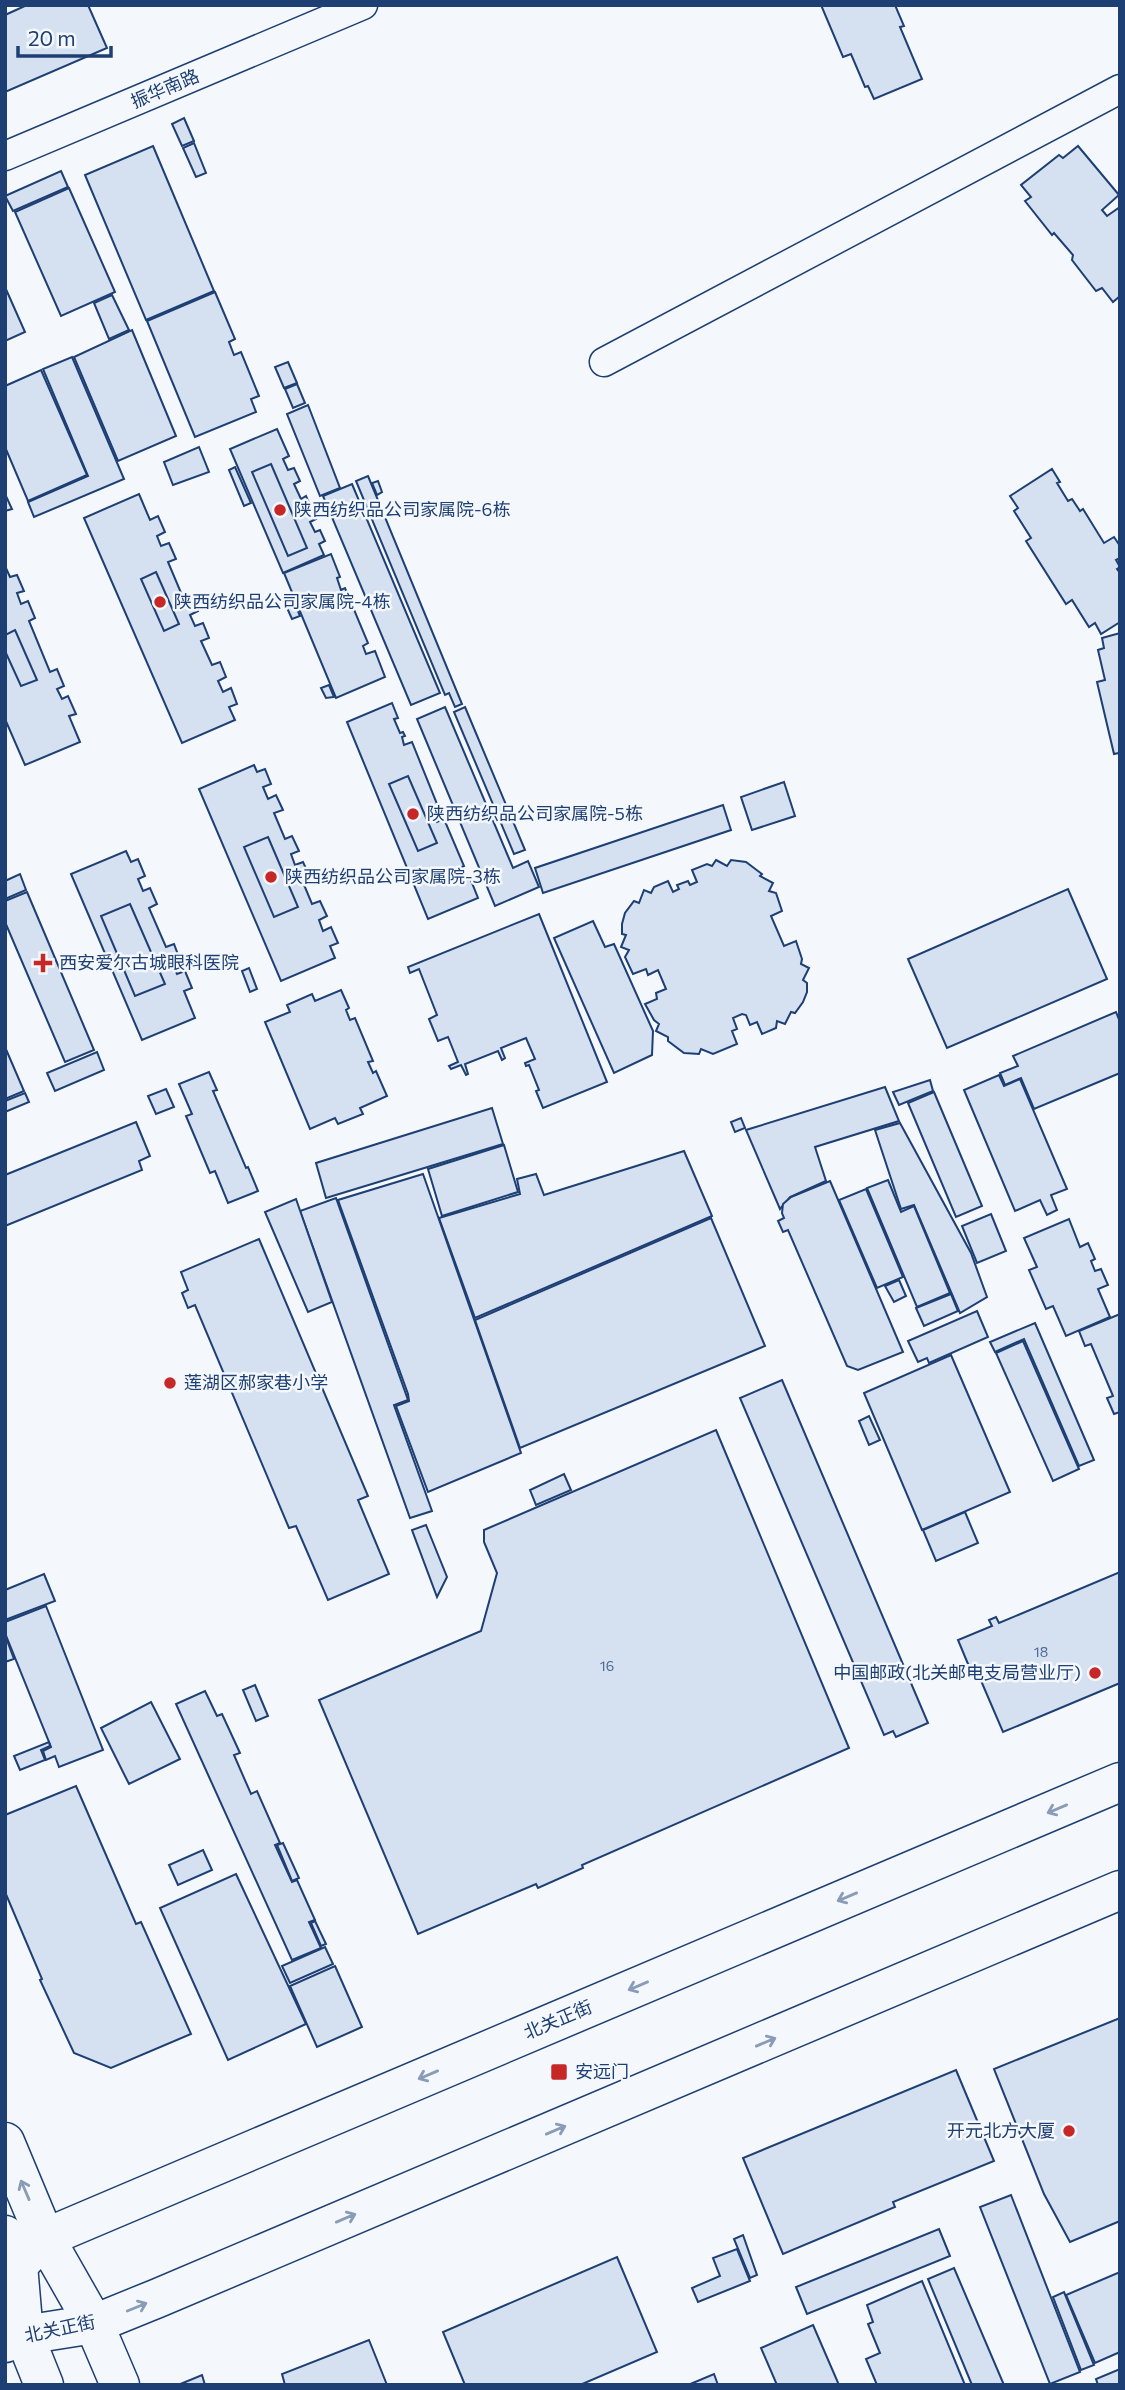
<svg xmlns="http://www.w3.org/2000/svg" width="1125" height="2390" viewBox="0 0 1125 2390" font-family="Commissioner,'Noto Sans SC',sans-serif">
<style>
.building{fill:#d5e0f0;stroke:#1d3f73;stroke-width:2}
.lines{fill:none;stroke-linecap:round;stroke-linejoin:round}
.minor-casing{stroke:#1d3f73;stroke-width:31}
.secondary-casing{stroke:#1d3f73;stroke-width:41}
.primary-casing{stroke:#1d3f73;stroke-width:41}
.minor{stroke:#f4f7fb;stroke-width:28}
.secondary{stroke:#f4f7fb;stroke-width:38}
.primary{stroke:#f4f7fb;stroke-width:38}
.oneway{stroke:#889bb7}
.poi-dot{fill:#c62828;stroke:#f4f7fb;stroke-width:2.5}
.labels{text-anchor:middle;stroke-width:5;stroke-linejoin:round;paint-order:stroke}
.number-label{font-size:14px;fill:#4b6792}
.street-label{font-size:18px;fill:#1d3f73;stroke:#f4f7fb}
.poi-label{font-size:18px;fill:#1d3f73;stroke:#f4f7fb;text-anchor:start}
</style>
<rect width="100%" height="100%" fill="#f4f7fb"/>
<g class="building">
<path d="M27 5H88L107 48 5 92V15Z"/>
<path d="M821 5H895L904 26 900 27 922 79 874 99 868 86 865 87 851 54 843 57Z"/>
<path d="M184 118 194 141 182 146 172 124Z"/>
<path d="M194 143 206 173 196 177 183 148Z"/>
<path d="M153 146 214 291 146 320 85 175Z"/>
<path d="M1078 146 1119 195 1102 210 1107 216 1120 207V296L1113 302 1102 288 1096 291 1072 260 1073 255 1054 233 1052 235 1025 201 1031 197 1021 185 1059 155 1063 158Z"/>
<path d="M61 171 68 187 13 211 5 196Z"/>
<path d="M69 188 115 292 61 316 15 212Z"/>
<path d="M5 287 25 332 5 341Z"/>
<path d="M215 292 235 339 229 342 234 355 241 352 259 396 251 399 256 412 195 437 147 321Z"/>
<path d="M112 295 129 330 109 339 94 303Z"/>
<path d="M132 330 176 436 118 461 74 357Z"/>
<path d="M72 357 124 479 34 517 28 502 88 476 43 369Z"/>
<path d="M288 362 297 383 284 388 275 367Z"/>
<path d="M41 370 87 475 28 501 5 447V386Z"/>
<path d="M297 384 305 403 293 408 285 389Z"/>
<path d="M308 405 340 488 320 496 287 414Z"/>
<path d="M277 429 289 456 283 459 288 470 294 468 300 481 294 484 301 499 306 496 316 519 310 522 315 532 320 530 325 541 319 544 324 555 283 573 230 449Z"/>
<path d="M199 447 209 472 173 485 164 462Z"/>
<path d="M271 464 307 548 288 556 252 472Z"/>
<path d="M235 467 251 503 244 506 229 470Z"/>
<path d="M1052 469 1060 482 1057 483 1068 501 1072 499 1080 511 1083 509 1104 543 1114 537 1120 546V558L1116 560 1120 567 1117 569 1120 573V622L1101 634 1095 623 1089 627 1072 600 1066 604 1026 541 1031 538 1014 511 1018 508 1010 496Z"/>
<path d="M368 476 462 704 455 707 449 693 445 695 356 481Z"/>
<path d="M378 481 382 492 377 495 372 483Z"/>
<path d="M352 484 440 693 411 705 323 496Z"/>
<path d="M5 494 12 509 5 511Z"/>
<path d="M139 494 150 520 158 516 165 532 157 536 161 546 169 543 176 559 168 562 184 600 192 596 198 611 190 615 195 626 203 623 209 638 201 641 212 665 220 662 226 677 218 681 223 692 231 688 237 704 229 707 235 720 182 743 84 518Z"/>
<path d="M331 554 340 577 337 578 341 590 345 588 368 643 363 646 366 654 375 651 385 677 336 698 284 573Z"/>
<path d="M5 566 10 577 17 575 24 591 17 593 21 604 28 601 35 618 29 621 50 672 57 669 64 686 57 689 62 699 68 696 76 714 69 716 80 742 25 765 5 719Z"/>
<path d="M156 572 179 624 164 631 141 579Z"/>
<path d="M295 604 300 616 292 619 287 608Z"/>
<path d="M15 630 37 680 21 686 5 651V635Z"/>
<path d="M1120 633V756L1119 753 1114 754 1097 682 1105 680 1098 650 1104 648 1102 638Z"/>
<path d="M329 685 334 697 326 698 321 688Z"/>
<path d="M392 703 398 718 394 719 400 733 403 732 405 736 402 737 404 745 412 742 439 809 436 810 438 813 435 815 437 822 444 819 464 866 460 868 462 872 459 873 462 882 470 878 478 898 428 919 347 722Z"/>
<path d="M445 707 513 868 528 861 539 887 495 906 417 719Z"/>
<path d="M465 707 525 850 514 854 454 712Z"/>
<path d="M254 765 257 772 265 769 271 784 263 787 268 799 276 795 283 810 274 813 285 839 292 836 299 851 291 854 295 865 303 862 310 877 302 880 312 904 320 901 327 916 319 920 323 931 331 927 338 943 330 946 335 958 281 981 199 789Z"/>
<path d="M408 776 437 843 418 851 389 784Z"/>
<path d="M784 782 795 816 752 830 741 797Z"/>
<path d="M723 805 731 830 543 893 535 868Z"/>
<path d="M268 837 298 907 274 917 244 847Z"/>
<path d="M126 851 131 862 138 859 145 876 138 879 143 891 150 888 157 904 149 908 166 947 174 944 180 960 172 964 177 974 185 971 192 988 184 991 195 1018 142 1040 71 874Z"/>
<path d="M716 860 727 866 731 860 746 862 762 874 760 876 773 883 769 891 776 893 782 911 771 916 784 946 796 941 802 959 801 964 809 968 803 980 807 983V992L803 1002 795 1013 791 1012 785 1024 777 1021 776 1028 762 1034 757 1022 750 1025 746 1015 742 1014 733 1018 737 1029 732 1031 737 1044 713 1054 701 1049 699 1054 684 1053 668 1041V1037L656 1031 659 1024 654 1020 645 1004 657 999 656 993 666 989 658 970 648 975 646 969 633 974 625 957 629 950 621 947 626 935 622 934V924L625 913 634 901 639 903 644 890 651 893 654 887 668 881 673 892 679 889 677 885 688 881 690 885 697 882 692 870 707 864 712 866Z"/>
<path d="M20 874 26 890 5 899V881Z"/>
<path d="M1068 889 1107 979 947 1048 908 959Z"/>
<path d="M27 892 94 1050 65 1062 5 922V901Z"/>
<path d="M130 904 165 984 135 996 101 916Z"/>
<path d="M539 914 607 1082 543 1108 536 1091 539 1090 529 1065 526 1066 525 1063 535 1059 526 1038 501 1048 505 1058 502 1060 498 1051 465 1064 468 1074 466 1075 461 1065 451 1069 449 1066 458 1062 448 1037 438 1041 429 1019 437 1015 419 969 410 973 408 967Z"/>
<path d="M593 921 605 947 614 944 653 1031 652 1055 614 1073 554 938Z"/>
<path d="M249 968 257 989 250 992 242 971Z"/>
<path d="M341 990 349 1008 346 1010 350 1020 355 1018 373 1061 368 1062 373 1073 376 1071 387 1096 360 1108 363 1114 338 1124 335 1118 310 1129 265 1022 290 1012 287 1005 312 994 315 1001Z"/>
<path d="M1116 1012 1120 1022V1073L1034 1109 1021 1078 1005 1085 1000 1073 1018 1066 1013 1056Z"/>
<path d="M5 1047 24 1091 5 1099Z"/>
<path d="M97 1052 104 1070 55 1091 47 1073Z"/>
<path d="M209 1072 217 1090 213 1091 246 1168 248 1167 258 1191 228 1203 215 1171 210 1173 186 1116 192 1114 179 1084Z"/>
<path d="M999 1075 1004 1086 1020 1079 1067 1189 1051 1195 1057 1210 1047 1215 1040 1200 1015 1211 964 1090Z"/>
<path d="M930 1080 933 1091 899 1105 893 1092Z"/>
<path d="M885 1087 899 1121 815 1147 826 1181 790 1197 780 1209 746 1130Z"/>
<path d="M166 1089 174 1107 156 1114 148 1096Z"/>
<path d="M934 1092 982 1206 956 1217 908 1103Z"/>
<path d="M25 1093 29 1102 5 1112V1101Z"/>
<path d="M492 1108 503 1144 326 1198 316 1163Z"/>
<path d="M741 1118 745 1128 735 1132 731 1122Z"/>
<path d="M136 1122 150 1156 139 1161 142 1170 5 1226V1175Z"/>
<path d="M900 1123 971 1253 987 1297 960 1313 914 1205 901 1209 875 1130Z"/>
<path d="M504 1145 518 1192 442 1216 428 1169Z"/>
<path d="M684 1151 712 1216 475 1318 439 1218 520 1194 517 1179 536 1174 544 1195Z"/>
<path d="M423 1174 521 1453 428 1492 396 1406 409 1401 408 1394 338 1200Z"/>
<path d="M888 1180 901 1212 914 1206 950 1293 917 1307 867 1188Z"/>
<path d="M830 1181 903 1352 858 1370 847 1366 788 1230 783 1232 778 1221 784 1218 782 1213 783 1204 791 1197Z"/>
<path d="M866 1189 903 1277 877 1288 839 1200Z"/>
<path d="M336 1198 408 1400 394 1405 432 1511 410 1518 300 1211Z"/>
<path d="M296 1199 332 1302 308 1312 265 1212Z"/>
<path d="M991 1214 1006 1251 977 1263 962 1226Z"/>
<path d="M711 1218 765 1346 520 1448 475 1320Z"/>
<path d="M1069 1219 1080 1247 1088 1243 1095 1259 1091 1261 1095 1271 1101 1269 1108 1285 1098 1289 1110 1317 1066 1336 1053 1306 1046 1309 1029 1270 1037 1267 1024 1238Z"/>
<path d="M259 1239 368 1496 358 1500 389 1574 328 1600 296 1526 289 1528 195 1305 188 1308 182 1293 188 1290 181 1272Z"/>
<path d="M899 1280 906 1296 894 1302 885 1286Z"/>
<path d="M951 1294 958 1311 924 1326 916 1308Z"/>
<path d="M977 1311 988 1337 929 1363 927 1358 918 1362 908 1341Z"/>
<path d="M1120 1314V1412L1114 1414 1107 1398 1113 1396 1091 1344 1085 1346 1079 1331Z"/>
<path d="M1035 1323 1094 1460 1079 1466 1024 1339 995 1352 990 1342Z"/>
<path d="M1023 1341 1079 1469 1053 1481 996 1353Z"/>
<path d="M951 1355 1010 1492 922 1530 864 1393Z"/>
<path d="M782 1380 928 1723 896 1737 893 1731 884 1735 740 1398Z"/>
<path d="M869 1416 880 1440 869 1445 859 1421Z"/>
<path d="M716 1430 849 1748 582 1865 583 1868 538 1888 536 1884 418 1934 319 1700 481 1631 497 1573 484 1542V1530Z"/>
<path d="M564 1474 571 1490 536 1505 530 1490Z"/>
<path d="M965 1512 978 1543 936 1561 923 1530Z"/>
<path d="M426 1525 447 1577 437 1597 412 1530Z"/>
<path d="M1120 1572V1683L1003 1732 976 1669 968 1664 958 1640 992 1626 989 1620 996 1617 999 1623Z"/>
<path d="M44 1574 55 1601 5 1620V1590Z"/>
<path d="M46 1606 103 1750 59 1767 55 1756 46 1760 43 1751 51 1747 5 1633V1622Z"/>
<path d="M5 1635 14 1659 5 1662Z"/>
<path d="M255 1685 268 1716 256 1721 243 1690Z"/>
<path d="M205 1691 217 1716 222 1714 240 1753 234 1755 251 1794 257 1791 280 1843 275 1845 292 1882 297 1880 315 1920 309 1922 321 1948 292 1960 176 1704Z"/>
<path d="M151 1702 180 1759 129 1784 101 1728Z"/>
<path d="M49 1742 50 1746 41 1750 45 1760 20 1770 14 1756Z"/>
<path d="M76 1786 136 1924 141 1922 191 2034 111 2068 74 2053 40 1980 42 1979 5 1892V1815Z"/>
<path d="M283 1843 299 1878 292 1881 277 1845Z"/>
<path d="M203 1850 212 1870 178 1885 169 1865Z"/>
<path d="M236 1874 306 2024 228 2060 160 1908Z"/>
<path d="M315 1921 326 1944 321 1946 311 1923Z"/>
<path d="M325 1947 333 1964 290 1983 282 1966Z"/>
<path d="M335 1966 362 2027 317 2047 290 1986Z"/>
<path d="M1120 2018V2221L1070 2242 1044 2194 994 2069Z"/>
<path d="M956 2070 994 2161 893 2202 895 2207 783 2254 743 2158Z"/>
<path d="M1011 2195 1080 2372 1050 2384 980 2207Z"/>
<path d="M939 2229 950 2256 807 2314 796 2287Z"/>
<path d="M743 2235 757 2275 750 2278 734 2239Z"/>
<path d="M737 2249 750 2281 698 2302 692 2288 720 2276 713 2258Z"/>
<path d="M617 2257 657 2352 580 2385H465L443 2332Z"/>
<path d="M954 2268 1004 2385H972L928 2279Z"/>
<path d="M1120 2272V2352L1095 2363 1066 2295Z"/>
<path d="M922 2281 965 2385H877L866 2359 880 2353 868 2324 873 2322 867 2305Z"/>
<path d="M1064 2292 1094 2365 1081 2370 1053 2297Z"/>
<path d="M813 2325 839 2385H777L761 2348Z"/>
<path d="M369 2340 387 2385H285L282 2374Z"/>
<path d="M1120 2369V2385H1098L1096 2379Z"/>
<path d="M714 2374 718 2385H688Z"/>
<path d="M202 2375 205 2385H178Z"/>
</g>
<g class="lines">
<defs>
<g id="minor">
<path d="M5 156 363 5"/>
<path d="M604 362 1120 89"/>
</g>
<g id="secondary">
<path d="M5 2142 45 2238 94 2324 120 2385"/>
<path d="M5 2235 18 2265 24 2335 44 2385"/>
</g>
<g id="primary">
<path d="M5 2270 18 2265 45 2238 1120 1782"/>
<path d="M5 2343 24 2335 94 2324 158 2298 1120 1890"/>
</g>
</defs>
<use href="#minor" class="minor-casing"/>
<use href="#secondary" class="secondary-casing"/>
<use href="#primary" class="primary-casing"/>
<use href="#minor" class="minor"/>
<use href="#secondary" class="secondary"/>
<use href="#primary" class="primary"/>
</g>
<defs><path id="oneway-shaft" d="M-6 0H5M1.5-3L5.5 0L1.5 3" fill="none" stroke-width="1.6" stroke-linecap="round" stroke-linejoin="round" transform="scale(1.75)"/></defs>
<g class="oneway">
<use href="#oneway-shaft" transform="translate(1057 1809) rotate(157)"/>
<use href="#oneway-shaft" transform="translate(847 1897) rotate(157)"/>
<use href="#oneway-shaft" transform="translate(638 1986) rotate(157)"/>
<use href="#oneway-shaft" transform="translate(766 2042) rotate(-23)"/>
<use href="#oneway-shaft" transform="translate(428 2075) rotate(157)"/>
<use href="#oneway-shaft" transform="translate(556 2130) rotate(-23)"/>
<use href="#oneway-shaft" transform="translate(25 2190) rotate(-113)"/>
<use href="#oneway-shaft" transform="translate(346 2218) rotate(-23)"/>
<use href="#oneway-shaft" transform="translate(137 2307) rotate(-22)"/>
</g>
<g class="poi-dot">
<circle cx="280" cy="510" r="7"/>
<circle cx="160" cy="602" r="7"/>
<circle cx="413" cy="814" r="7"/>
<circle cx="271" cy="877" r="7"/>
<path d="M39.5 952.5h7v7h7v7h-7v7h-7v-7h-7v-7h7z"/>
<circle cx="170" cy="1383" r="7"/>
<circle cx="1095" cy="1673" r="7"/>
<rect x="550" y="2063" width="18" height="18" rx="3.5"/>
<circle cx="1069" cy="2131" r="7"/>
</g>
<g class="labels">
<g class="number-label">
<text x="1041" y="1657">18</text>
<text x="607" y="1671">16</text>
</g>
<g class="street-label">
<text transform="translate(165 89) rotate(-23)" y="6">振华南路</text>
<text transform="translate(558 2020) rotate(-23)" y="6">北关正街</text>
<text transform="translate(60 2329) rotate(-12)" y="6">北关正街</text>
</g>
<g class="poi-label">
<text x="294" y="516">陕西纺织品公司家属院-6栋</text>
<text x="174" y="608">陕西纺织品公司家属院-4栋</text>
<text x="427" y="820">陕西纺织品公司家属院-5栋</text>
<text x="285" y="883">陕西纺织品公司家属院-3栋</text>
<text x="59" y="969">西安爱尔古城眼科医院</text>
<text x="184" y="1389">莲湖区郝家巷小学</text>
<text x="1081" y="1679" text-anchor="end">中国邮政(北关邮电支局营业厅)</text>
<text x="575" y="2078">安远门</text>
<text x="1055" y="2137" text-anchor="end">开元北方大厦</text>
</g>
</g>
<rect width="1125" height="2390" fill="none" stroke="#1d3f73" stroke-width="14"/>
<path d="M18 46v10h93v-10" fill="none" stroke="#1d3f73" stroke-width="3.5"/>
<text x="28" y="46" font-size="21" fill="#1d3f73" stroke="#f4f7fb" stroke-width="5" paint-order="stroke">20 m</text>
</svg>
